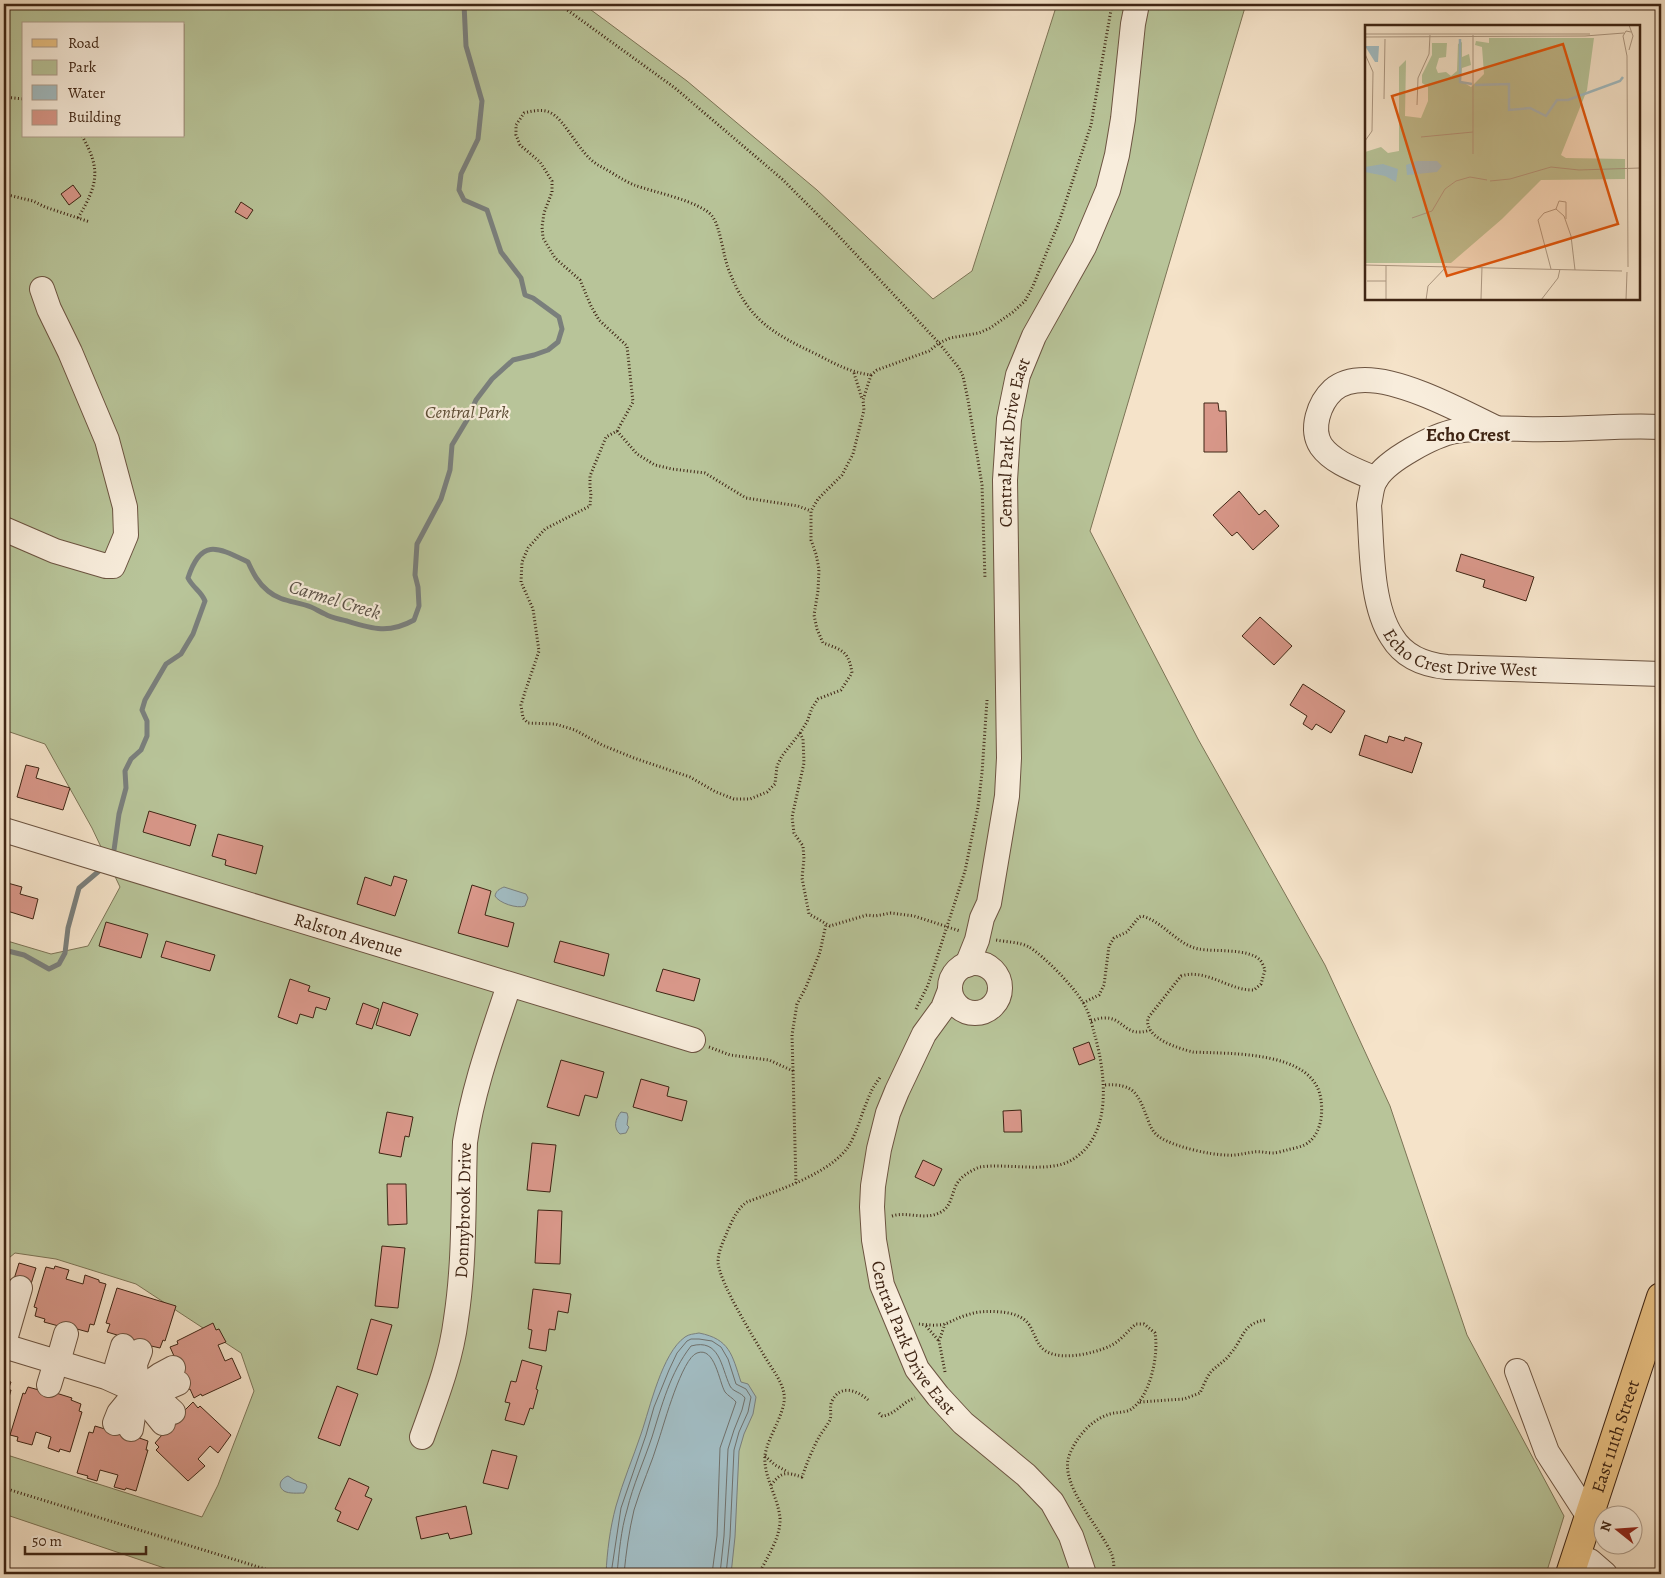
<svg xmlns="http://www.w3.org/2000/svg" width="1665" height="1578" viewBox="0 0 1665 1578" font-family="Alegreya,serif">
<style>
.green{fill:#b8c499;stroke:#7c7456;fill-rule:evenodd}
.water{fill:#a1bbc1;stroke:#7a7f7c}
.lines{fill:none;stroke-linecap:round;stroke-linejoin:round}
.shore{stroke:#70706a;stroke-width:1}
.stream{stroke:#7a7f7c;stroke-width:5}
.building{fill:#d89789;stroke:#3f2514}
.minor-casing{stroke:#6c5441;stroke-width:26}
.major-casing{stroke:#3f2514;stroke-width:30}
.path{stroke:#3f2514;stroke-width:3;stroke-dasharray:1 2.5;stroke-linecap:butt}
.minor{stroke:#f8eddc;stroke-width:24}
.major{stroke:#eac284;stroke-width:28}
.labels{text-anchor:middle;stroke-width:4.5;stroke-linejoin:round;paint-order:stroke}
.park-label{font-size:18px;font-style:italic;fill:#5d4d35;stroke:#f8eddc}
.street-label{font-size:18px;fill:#3f2514;stroke:#f8eddc}
.neighbourhood-label{font-size:19px;font-weight:bold;fill:#3f2514;stroke:#f8eddc}
.water-label{font-size:19px;font-style:italic;fill:#5c5248;stroke:#f8eddc}
.inset-river{fill:none;stroke:#a1bbc1;stroke-width:2.5}
.inset-road{fill:none;stroke:#ac9781;stroke-width:1}
.view{fill:#e0560c;fill-opacity:0.15;stroke:#e0560c;stroke-width:2.5}
.inset-edge{fill:none;stroke:#3f2514;stroke-width:2.5}
</style>
<rect width="100%" height="100%" fill="#f5e3c9"/>
<filter id="stains"><feTurbulence type="fractalNoise" baseFrequency=".004" numOctaves="4"/><feColorMatrix values="0 0 0 0 .2 0 0 0 0 .09 0 0 0 0 .02 0 0 0 .5 -.17"/></filter>
<radialGradient id="worn" r=".72"><stop offset=".6" stop-color="#630" stop-opacity="0"/><stop offset="1" stop-color="#630" stop-opacity=".3"/></radialGradient>
<path class="green" d="M4 4H583L687 81 817 190 933 299 972 271 1057 4H1246L1090 531 1198 739 1325 965 1390 1106 1467 1335 1564 1516 1546 1574H182L4 1514V1454L202 1517 218 1485 254 1391 241 1353 136 1284 56 1259 15 1253 4 1262V940L51 954 88 946 120 887 92 828 45 744 4 730ZM24 24H184V136H24Z"/>
<g class="water">
<path d="M504 887 526 894 528 898 525 906C517 909 499 903 495 896 496 891 499 889 504 887Z"/>
<path d="M621 1112 627 1113 628 1117 627 1125 629 1127 626 1133 620 1134C613 1128 615 1119 621 1112Z"/>
<path d="M699 1333C730 1339 732 1355 741 1382L748 1384 756 1397 753 1414 744 1434 739 1451 735 1537 731 1574H606C607 1552 610 1528 616 1506 623 1481 633 1458 641 1434 650 1408 662 1353 685 1337 689 1334 694 1334 699 1333Z"/>
<path d="M288 1476 296 1481 306 1484 307 1487 304 1493C298 1493 289 1494 284 1491 276 1485 282 1478 288 1476Z"/>
</g>
<g class="lines">
<g class="shore">
<path d="M611 1574 621 1508 646 1435 654 1407 669 1370 677 1353 687 1341 691 1339H699L712 1341 721 1347 728 1359 736 1384 746 1389 751 1397 748 1412 739 1432 734 1450 730 1537 726 1574"/>
<path d="M617 1574C619 1553 621 1530 627 1510 633 1485 644 1461 652 1437 662 1405 670 1373 691 1346 720 1338 721 1367 730 1386 733 1392 741 1392 745 1398L742 1410 734 1430 728 1449 724 1536 720 1574"/>
<path d="M624 1574C626 1553 629 1531 634 1510 641 1486 652 1463 659 1439 664 1424 682 1358 697 1353 715 1346 719 1382 725 1392 728 1396 733 1398 736 1402L720 1448 717 1536 712 1574"/>
</g>
<g class="stream">
<path d="M114 850 119 814 126 788 125 771 131 759 141 750 147 736V721L142 710 145 700 166 664 181 654 193 634 205 601C201 591 193 588 188 578 201 538 217 547 248 562 253 573 258 583 268 591 281 602 296 601 311 607 316 609 320 612 325 614 331 618 340 619 347 621 373 629 389 634 414 620L419 606 418 587 415 575 417 544 441 499 450 470 452 445 467 420 476 400 492 379 513 360 534 355 548 350 558 342 562 329 559 317 533 298 525 295 521 278 501 252 487 210 464 200 459 190 461 174 478 139 482 101 466 46 464 4"/>
<path d="M4 950 24 955 49 969 59 964 65 953 68 928 79 888 99 871"/>
</g>
</g>
<g class="building">
<path d="M73 185 81 196 69 205 61 194Z"/>
<path d="M241 202 253 210 247 219 235 212Z"/>
<path d="M1204 403H1218L1219 411H1226L1227 452H1204Z"/>
<path d="M1239 491 1259 515 1265 510 1279 526 1253 550 1237 532 1232 536 1213 515Z"/>
<path d="M1461 554 1534 577 1526 601 1483 587 1485 580 1456 571Z"/>
<path d="M1260 617 1292 646 1274 665 1242 636Z"/>
<path d="M1303 684 1345 711 1331 733 1316 724 1312 730 1303 724 1307 716 1290 705Z"/>
<path d="M1365 735 1387 743 1389 736 1404 741 1405 737 1422 743 1412 773 1359 755Z"/>
<path d="M26 765 39 768 36 778 70 788 63 810 17 797Z"/>
<path d="M149 811 196 825 190 846 143 832Z"/>
<path d="M218 834 263 846 256 874 225 865 226 860 212 856Z"/>
<path d="M394 876 407 880 395 916 357 904 365 877 391 886Z"/>
<path d="M4 882 22 887 20 894 38 899 33 919 4 910Z"/>
<path d="M472 885 491 891 485 915 514 923 508 947 458 933Z"/>
<path d="M106 922 148 934 141 958 99 946Z"/>
<path d="M166 941 215 955 210 971 161 957Z"/>
<path d="M560 941 609 954 604 976 554 962Z"/>
<path d="M663 969 700 979 694 1001 656 991Z"/>
<path d="M290 979 310 986 308 991 330 998 326 1010 316 1007 313 1018 300 1014 297 1024 278 1017Z"/>
<path d="M383 1002 418 1014 410 1036 376 1025Z"/>
<path d="M363 1003 379 1009 372 1029 356 1024Z"/>
<path d="M1089 1042 1095 1059 1079 1065 1073 1048Z"/>
<path d="M561 1060 604 1072 597 1098 585 1095 579 1116 547 1107Z"/>
<path d="M641 1079 669 1087 667 1096 687 1101 682 1121 633 1107Z"/>
<path d="M1021 1110 1022 1132H1004L1003 1111Z"/>
<path d="M387 1112 413 1117 409 1137 405 1136 401 1157 379 1153Z"/>
<path d="M532 1143 556 1145 550 1192 527 1190Z"/>
<path d="M923 1160 942 1169 934 1186 915 1177Z"/>
<path d="M387 1184H406L407 1224 388 1225Z"/>
<path d="M538 1210 562 1211 560 1264 535 1263Z"/>
<path d="M382 1246 405 1248 398 1308 375 1306Z"/>
<path d="M19 1263 36 1268 31 1284 14 1279Z"/>
<path d="M55 1266 69 1270 66 1279 83 1284 85 1275 99 1280V1282L106 1284 94 1325 90 1324 88 1332 77 1329V1331L44 1322 45 1319 35 1316 37 1308 34 1307 46 1267 54 1269Z"/>
<path d="M4 1278 11 1280 4 1302Z"/>
<path d="M117 1288 176 1306 165 1341 163 1340 160 1348 116 1338 117 1335 107 1332 110 1324 106 1323Z"/>
<path d="M533 1289 571 1294 568 1313 558 1311 555 1330 549 1329 546 1351 529 1348 532 1330 528 1329Z"/>
<path d="M371 1319 392 1325 377 1375 357 1369Z"/>
<path d="M213 1323 216 1330 219 1329 226 1342 218 1345 225 1361 232 1358 241 1378 202 1396 201 1394 194 1398 190 1389 187 1390 172 1358 174 1356 170 1347 178 1344 177 1341Z"/>
<path d="M522 1360 542 1366 536 1389 538 1390 533 1409 530 1408 524 1425 505 1420 510 1403 505 1402 511 1381 516 1382Z"/>
<path d="M4 1380 11 1382 8 1390H11L4 1416Z"/>
<path d="M337 1386 358 1394 340 1446 318 1438Z"/>
<path d="M28 1387 39 1390 40 1388 72 1398 71 1400 81 1404 79 1411 82 1412 70 1452 60 1449 59 1452 48 1448 51 1437 36 1432 32 1445 17 1441 18 1437 10 1435 23 1393 25 1394Z"/>
<path d="M193 1402 198 1408 200 1406 231 1435 218 1453 210 1446 198 1459 205 1466 188 1481 156 1450 159 1447 155 1443 162 1435 160 1433 183 1408 185 1410Z"/>
<path d="M95 1426 105 1429V1426L148 1441 146 1450H148L136 1491 126 1488 125 1490 114 1487 118 1475 100 1470 97 1481 87 1478 88 1476 77 1473 89 1432 93 1433Z"/>
<path d="M492 1450 517 1456 508 1489 483 1483Z"/>
<path d="M349 1478 369 1487 365 1496 372 1499 358 1530 337 1521 341 1512 335 1509Z"/>
<path d="M466 1506 472 1534 450 1539 448 1533 421 1539 416 1517Z"/>
</g>
<g class="lines">
<defs>
<g id="minor">
<path id="s1" d="M1661 427C1624 425 1588 429 1551 429 1520 430 1487 426 1456 431 1434 435 1387 460 1376 479 1371 486 1371 497 1369 505 1372 544 1370 604 1392 637 1404 657 1426 665 1447 667L1661 674"/>
<path d="M1376 479C1358 471 1333 463 1321 446 1310 429 1319 403 1333 390 1341 383 1354 380 1365 380 1404 380 1461 411 1496 428"/>
<path d="M4 529 55 551 106 566H113L126 535 125 507 107 440 70 352 49 309 42 289"/>
<path id="s2" d="M4 830 693 1040"/>
<circle cx="975" cy="988" r="25"/>
<path id="s3" d="M967 965 977 940 982 918 989 903 1007 796 1009 758 1005 480 1009 419 1018 375 1034 336 1084 247 1108 190 1117 155 1123 119 1133 24 1137 4"/>
<path id="s4" d="M950 990 943 1008 924 1034 897 1091 888 1113 879 1149 873 1186 872 1207 874 1240 882 1285 917 1369 938 1396 963 1423 1026 1475 1052 1502 1071 1536 1084 1574"/>
<path d="M4 1343 20 1288"/>
<path d="M4 1346 106 1377 137 1391"/>
<path d="M123 1346 117 1366 137 1391 135 1364 140 1351"/>
<path d="M58 1362 66 1334"/>
<path d="M173 1368 160 1375 137 1391 164 1389 178 1383"/>
<path d="M1517 1371 1547 1452 1589 1517"/>
<path d="M49 1385 56 1362"/>
<path d="M115 1423 119 1413 137 1391 131 1429"/>
<path d="M163 1423 137 1391 162 1402 173 1412"/>
<path id="s5" d="M422 1437C436 1398 451 1360 456 1319 465 1261 463 1201 465 1142 473 1088 492 1037 509 985"/>
<path d="M1576 1556 1590 1561 1605 1574"/>
</g>
<g id="major">
<path id="s6" d="M1570 1574 1661 1297"/>
</g>
</defs>
<use href="#minor" class="minor-casing"/>
<use href="#major" class="major-casing"/>
<g class="path">
<path d="M559 4 675 88 782 179 834 231 939 343 950 338 979 333 990 328 1013 312 1025 301 1033 286 1059 222 1091 125 1112 4"/>
<path d="M4 97 24 99"/>
<path d="M4 194 33 201 45 207 90 222"/>
<path d="M78 218C97 186 102 170 82 136"/>
<path d="M854 373 862 399"/>
<path d="M871 375 863 400 864 410 853 454 842 475 818 499 811 511V540L816 554 819 569 818 591 814 615 817 629 823 643C843 650 849 652 852 673L841 690 818 699 812 708 807 722 800 733 782 756 777 766 775 784 767 792 750 799H734L716 792 690 777 634 758 602 745 575 730 555 724 528 723 523 718 521 705 525 692 539 651 533 609 521 582 522 562 528 548 545 529 590 506 591 493 590 489V476L606 437 617 431 633 402 627 346 599 320 591 306 580 280 555 258 543 238 542 227 544 213 552 192V181L540 162 520 145 516 135V125L524 113C532 111 541 109 549 112 566 119 578 153 598 165 610 171 622 180 634 185 653 192 700 201 712 216 721 227 723 258 730 273 749 321 774 334 818 355 837 365 850 372 871 375L877 370 929 351 939 343 959 368 963 376 968 400 982 485 985 579"/>
<path d="M617 431 637 454 655 465 672 469 705 473 746 498 798 506 811 511"/>
<path d="M800 733 803 739 804 763 792 817 794 833 803 846 804 859 802 878 809 914 830 926 867 915 875 916 891 913 914 916 960 931"/>
<path d="M1083 1003 1099 995 1104 985 1109 946 1114 938 1127 932 1139 917 1142 916C1164 922 1177 945 1199 949 1215 952 1248 948 1260 960 1262 962 1264 967 1265 970L1261 984 1254 990C1229 991 1207 968 1181 976L1148 1018C1144 1038 1177 1048 1193 1052 1230 1054 1315 1050 1321 1100 1323 1114 1321 1132 1309 1142 1303 1147 1294 1148 1287 1150 1283 1151 1277 1153 1273 1153 1266 1153 1260 1151 1254 1152 1245 1153 1236 1156 1227 1155 1210 1155 1176 1147 1161 1138 1154 1134 1151 1128 1148 1120 1138 1094 1135 1083 1104 1085"/>
<path d="M916 1009 928 985 965 871 978 807 982 773 987 700"/>
<path d="M1091 1021C1095 1020 1099 1018 1103 1018 1124 1016 1124 1039 1150 1030"/>
<path d="M709 1047 730 1055 769 1060 793 1071 796 1183"/>
<path d="M793 1071 792 1035 797 1004 806 987 820 952 826 924"/>
<path d="M892 1216C907 1211 925 1221 941 1212 953 1205 951 1192 958 1182 963 1175 972 1170 980 1167 1006 1163 1047 1173 1070 1161 1113 1138 1106 1075 1095 1036 1092 1025 1089 1011 1082 1001 1074 987 1043 955 1029 947 1020 942 1006 942 996 940"/>
<path d="M919 1324C926 1325 938 1326 945 1324 953 1321 959 1317 967 1315 978 1311 989 1311 1001 1312 1013 1313 1027 1317 1032 1330 1035 1336 1037 1342 1041 1347 1055 1363 1093 1354 1110 1346 1121 1341 1127 1331 1136 1324H1144L1155 1333C1159 1355 1150 1398 1130 1410 1123 1413 1114 1412 1107 1415 1090 1421 1075 1439 1069 1456 1059 1485 1101 1528 1112 1555 1114 1561 1114 1568 1114 1574"/>
<path d="M926 1326 939 1341"/>
<path d="M945 1372 939 1341 945 1324"/>
<path d="M1140 1402 1184 1399 1200 1393C1203 1387 1206 1378 1211 1372 1217 1365 1226 1361 1231 1353 1244 1338 1242 1323 1266 1320"/>
<path d="M879 1413 882 1416C895 1415 902 1402 915 1398"/>
<path d="M765 1456 775 1465 788 1472"/>
<path d="M771 1485C782 1471 786 1472 802 1477 807 1463 812 1450 819 1437 822 1432 827 1426 830 1420 832 1414 829 1407 832 1401 840 1384 857 1390 868 1400"/>
<path d="M4 1488 281 1574"/>
<path d="M759 1574C767 1557 781 1537 780 1518 778 1497 763 1476 765 1455 768 1436 787 1411 784 1394 782 1381 772 1369 765 1357 754 1338 719 1282 718 1262 718 1251 724 1240 728 1230 733 1219 737 1209 747 1202 776 1191 836 1172 851 1142 859 1126 863 1109 871 1092 873 1087 877 1082 881 1076"/>
</g>
<use href="#minor" class="minor"/>
<use href="#major" class="major"/>
</g>
<g class="labels">
<g class="park-label">
<text x="467" y="418">Central Park</text>
</g>
<g class="street-label">
<text dy="6" stroke="none"><textPath href="#s3" startOffset="529">Central Park Drive East</textPath></text>
<text dy="6" stroke="none"><textPath href="#s1" startOffset="536">Echo Crest Drive West</textPath></text>
<text dy="6" stroke="none"><textPath href="#s2" startOffset="360">Ralston Avenue</textPath></text>
<text dy="6" stroke="none"><textPath href="#s5" startOffset="232">Donnybrook Drive</textPath></text>
<text dy="6" stroke="none"><textPath href="#s4" startOffset="374">Central Park Drive East</textPath></text>
<text dy="6" stroke="none"><textPath href="#s6" startOffset="145">East 111th Street</textPath></text>
</g>
<g class="neighbourhood-label">
<text x="1468" y="441">Echo Crest</text>
</g>
<g class="water-label">
<text transform="translate(335 599) rotate(17)" y="7">Carmel Creek</text>
</g>
</g>
<g transform="translate(1365 25)">
<rect width="275" height="275" fill="#f5e3c9"/>
<path d="M124 13H229L222 65 196 130 201 133 260 134V154L176 155 137 194 86 238H0V127L16 122 23 128 34 126V42L41 35 40 91 56 93 63 76V62L57 58V50L67 30V18H82L81 32 74 33 71 43 73 48 81 47 86 51 92 46 93 19 97 17V32L104 29 106 40 97 43 96 56 106 62 119 49 117 22 110 20 111 16 124 18Z" fill="#b8c499"/>
<path d="M0 21H14L13 37H10ZM52 136H72L77 141 72 147 42 150 41 140ZM18 139 33 144 31 157 20 151 0 147V142Z" fill="#a1bbc1"/>
<path class="inset-river" d="M95 14V57L107 59M110 60 144 59V85L165 83 181 91 192 75H203L255 56 258 52"/>
<path class="inset-road" d="M0 9H225M108 10V129M0 12 220 11 259 8M264 25 268 11 264 0M0 29 8 47 7 106 0 116M19 74 20 14M52 80 53 53 64 29 65 10M56 112 108 107M125 156 145 154 186 142 214 145 275 143M191 184 199 191 206 211 210 245M191 184 194 176 201 177V194M47 193 67 186 80 164 91 156 105 152 122 155M0 240 257 246M263 242 262 31 258 11 261 6 266 7M186 244 173 195 179 188 191 184M2 256H21M116 274 117 242M21 275V240M61 275 63 261 82 241M103 275H121M176 275 193 253 195 244M261 275 262 247"/>
<path class="view" d="M198 19 253 199 82 251 27 71Z"/>
<rect width="275" height="275" class="inset-edge"/>
</g>
<rect width="1665" height="1578" fill="none" stroke="#f5e3c9" stroke-width="20"/>
<rect x="5" y="5" width="1655" height="1568" fill="none" stroke="#3f2514" stroke-width="2.5"/>
<rect x="10" y="10" width="1645" height="1558" fill="none" stroke="#3f2514"/>
<rect x="22" y="22" width="162" height="115" fill="#f8eddc" stroke="#ae9d8c"/>
<rect x="32" y="39" width="25" height="8" fill="#eac284" stroke="#ae9d8c"/>
<text x="68" y="48" font-size="15" fill="#3f2514">Road</text>
<rect x="32" y="60" width="25" height="15" fill="#b8c499" stroke="#ae9d8c"/>
<text x="68" y="72" font-size="15" fill="#3f2514">Park</text>
<rect x="32" y="85" width="25" height="15" fill="#a1bbc1" stroke="#ae9d8c"/>
<text x="68" y="98" font-size="15" fill="#3f2514">Water</text>
<rect x="32" y="110" width="25" height="15" fill="#d89789" stroke="#ae9d8c"/>
<text x="68" y="122" font-size="15" fill="#3f2514">Building</text>
<g transform="translate(1618 1530) rotate(287)"><circle r="24" fill="#f8eddc" stroke="#ae9d8c"/>
<path d="M0-4L9 19L0 12L-9 19Z" fill="#8f2418"/>
<text y="-8" font-size="14" font-weight="bold" text-anchor="middle" fill="#3f2514">N</text>
</g>
<path d="M25 1546v8h121v-8" fill="none" stroke="#3f2514" stroke-width="2.5"/>
<text x="32" y="1546" font-size="15" fill="#3f2514" stroke="#f8eddc" stroke-width="4" paint-order="stroke">50 m</text>
<rect width="100%" height="100%" filter="url(#stains)"/>
<rect width="100%" height="100%" fill="url(#worn)"/>
</svg>
